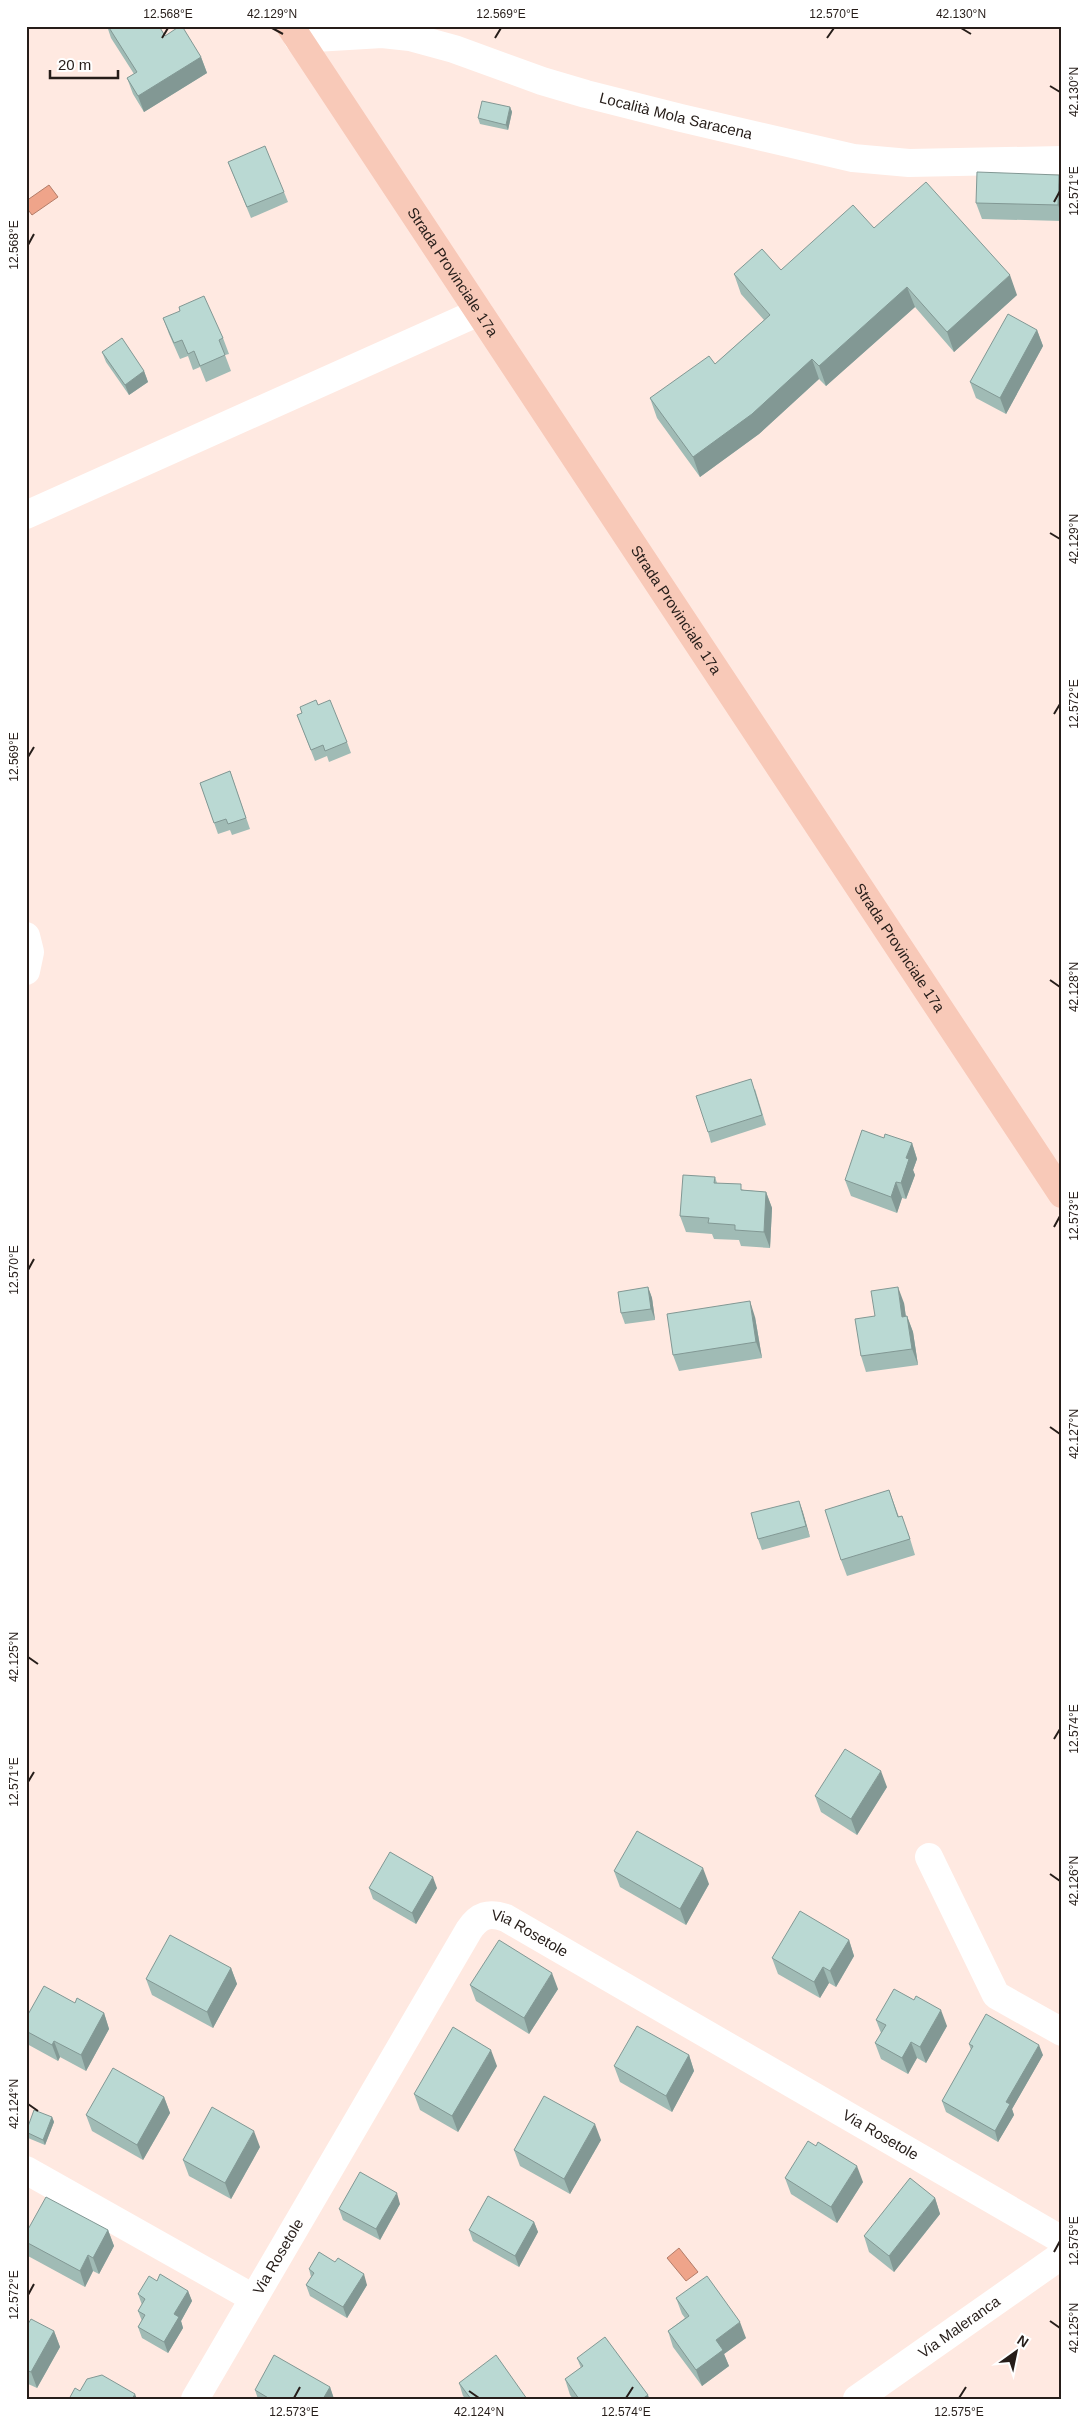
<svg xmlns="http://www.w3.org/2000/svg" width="1088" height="2425" viewBox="0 0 1088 2425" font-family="Helvetica,sans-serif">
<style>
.water{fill:#efa48a;stroke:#b37c68}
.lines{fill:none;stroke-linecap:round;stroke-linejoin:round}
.minor{stroke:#fff;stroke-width:28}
.major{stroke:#f8c9b8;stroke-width:28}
.wall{fill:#a0bbb5}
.shaded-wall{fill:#829894}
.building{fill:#bad9d3;stroke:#829894}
.ticks{fill:none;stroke:#261d19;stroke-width:2}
.labels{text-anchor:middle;stroke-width:4.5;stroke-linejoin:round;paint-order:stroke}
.street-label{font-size:15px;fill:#261d19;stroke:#fff}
.neatline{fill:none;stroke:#261d19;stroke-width:2}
.ticks-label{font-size:12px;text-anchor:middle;fill:#261d19}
</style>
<rect width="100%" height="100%" fill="#ffe9e1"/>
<g class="water">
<path d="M49 185 58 197 32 215 26 207V201Z"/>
<path d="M679 2248 698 2272 686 2281 667 2258Z"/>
</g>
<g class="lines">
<g class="minor">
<path id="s1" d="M298 39 382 34 410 37 454 49 542 81 586 94 681 118 853 158 909 163 1062 160"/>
<path d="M26 515 479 312"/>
<path d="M26 936 30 952 26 971"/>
<path d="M929 1857 996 1995 1062 2032"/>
<path d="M26 2170 253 2298"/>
<path id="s2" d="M195 2399 469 1930C479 1915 489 1912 506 1918L1062 2240"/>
<path id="s3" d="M857 2399 1062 2255"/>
</g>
<path class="major" id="s4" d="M290 26 1062 1194"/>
</g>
<g class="wall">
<path d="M107 26H159L165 36 201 57 207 73 144 112 133 94 127 78 134 74 111 38Z"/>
<path d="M510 107 512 112 508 130 480 124 478 118Z"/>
<path d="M228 162 284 192 288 202 251 218Z"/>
<path d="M1062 183V221L982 219 976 203Z"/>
<path d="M874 228 1017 295 954 352 915 307 826 386 819 379 759 434 700 477 657 418 650 398 715 364 764 320 741 294 734 274 781 270Z"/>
<path d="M163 318 223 338 229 354 225 355 231 371 206 382 200 367 193 370 188 356 180 359 169 334Z"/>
<path d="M1037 330 1043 346 1006 414 976 398 970 382Z"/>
<path d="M102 352 144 371 148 382 129 395 106 362Z"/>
<path d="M318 705 347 742 351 753 329 762 327 756 315 761 297 715Z"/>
<path d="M230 771 250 829 232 835 230 830 218 834 200 783Z"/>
<path d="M755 1089 766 1125 711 1143 708 1132Z"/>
<path d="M884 1138 912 1143 917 1159 913 1170 915 1175 906 1199 902 1198 897 1213 851 1196 845 1180Z"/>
<path d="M715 1177 717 1183 744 1190 766 1192 772 1208 770 1248 741 1246 739 1240 714 1239 712 1234 686 1232 680 1216Z"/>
<path d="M648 1287 652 1298 655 1320 625 1324 621 1313Z"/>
<path d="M904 1303 906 1317 907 1316 913 1332 918 1365 866 1372 861 1356 875 1316Z"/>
<path d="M755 1317 762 1358 679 1371 673 1355Z"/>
<path d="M889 1490 899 1517 908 1532 915 1555 847 1576 841 1560Z"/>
<path d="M799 1501 810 1537 762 1550 758 1539Z"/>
<path d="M887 1787 857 1835 821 1812 815 1796Z"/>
<path d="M614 1871 709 1884 686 1925 620 1887Z"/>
<path d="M369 1888H437L416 1924 373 1899Z"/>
<path d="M849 1940 854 1956 836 1987 829 1983 820 1998 778 1974 772 1958Z"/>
<path d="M231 1968 237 1984 213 2028 152 1995 146 1979Z"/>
<path d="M470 1985 558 1989 529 2034 476 2001Z"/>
<path d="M75 2003 104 2013 109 2029 86 2071 60 2057 58 2061 27 2044 26 2043V2018Z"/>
<path d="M876 2020 947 2026 926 2063 917 2058 908 2074 881 2059 875 2043 881 2033Z"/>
<path d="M969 2044 1043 2055 1012 2109 1014 2115 998 2142 946 2112 942 2101 971 2050Z"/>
<path d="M689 2055 694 2071 672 2112 620 2082 614 2066Z"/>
<path d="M497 2066 458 2132 420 2110 414 2094Z"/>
<path d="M164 2097 170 2113 143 2160 92 2131 86 2115Z"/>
<path d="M52 2117 54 2122 45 2145 28 2138 26 2132Z"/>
<path d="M601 2140 570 2194 520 2166 514 2150Z"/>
<path d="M260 2147 231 2199 189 2176 183 2160Z"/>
<path d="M785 2178 863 2182 837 2223 791 2194Z"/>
<path d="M935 2198 940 2214 894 2272 869 2252 864 2236Z"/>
<path d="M400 2204 380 2240 343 2220 339 2209Z"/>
<path d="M534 2222 538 2232 519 2267 473 2241 469 2230Z"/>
<path d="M108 2230 114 2246 99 2274 93 2271 85 2287 28 2256 26 2251V2233Z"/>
<path d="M309 2269 367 2285 347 2318 310 2296 306 2285 311 2277Z"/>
<path d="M157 2281 188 2291 192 2301 181 2321 183 2328 168 2353 142 2338 138 2327 142 2321 138 2311 142 2305 138 2294Z"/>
<path d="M676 2298 746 2338 724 2354 729 2366 702 2386 673 2347 668 2331 685 2318 682 2314Z"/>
<path d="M26 2323 54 2331 60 2347 37 2388 26 2383Z"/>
<path d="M577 2358 648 2395 649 2399H573L570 2395 565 2379 581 2368Z"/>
<path d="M459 2383 527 2399H466L463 2396Z"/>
<path d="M330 2387 334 2399H258L255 2390Z"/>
</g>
<g class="shaded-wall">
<path d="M201 57 207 73 144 112 138 96Z"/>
<path d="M510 107 512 112 508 130 506 125Z"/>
<path d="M1059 175 1062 183V216L1058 205Z"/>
<path d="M1010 275 1017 295 954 352 947 332Z"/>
<path d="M907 287 915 307 826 386 819 366Z"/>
<path d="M1037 330 1043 346 1006 414 1000 398Z"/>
<path d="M812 359 819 379 759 434 700 477 693 457Z"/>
<path d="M144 371 148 382 129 395 125 385Z"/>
<path d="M912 1143 917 1159 913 1170 915 1175 906 1199 901 1183 906 1158Z"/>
<path d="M896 1182 902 1198 897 1213 891 1197Z"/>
<path d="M766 1192 772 1208 770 1248 764 1232Z"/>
<path d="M648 1287 652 1298 655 1320 651 1309Z"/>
<path d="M898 1287 904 1303 908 1333 902 1317Z"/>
<path d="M750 1301 755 1317 762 1358 756 1342Z"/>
<path d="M907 1316 913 1332 918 1365 912 1349Z"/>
<path d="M799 1501 803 1512 810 1537 806 1526Z"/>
<path d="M881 1771 887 1787 857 1835 851 1819Z"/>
<path d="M703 1868 709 1884 686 1925 680 1909Z"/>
<path d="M433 1877 437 1888 416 1924 412 1913Z"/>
<path d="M849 1940 854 1956 836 1987 830 1971Z"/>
<path d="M823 1967 829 1983 820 1998 814 1982Z"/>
<path d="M231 1968 237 1984 213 2028 207 2012Z"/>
<path d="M552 1973 558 1989 529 2034 524 2018Z"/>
<path d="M941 2010 947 2026 926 2063 920 2047Z"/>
<path d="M104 2013 109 2029 86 2071 81 2055Z"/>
<path d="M54 2041 60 2057 58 2061 52 2045Z"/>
<path d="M911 2042 917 2058 908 2074 902 2058Z"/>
<path d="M1039 2045 1043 2055 1012 2109 1014 2115 998 2142 995 2131 1006 2102Z"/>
<path d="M491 2050 497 2066 458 2132 452 2116Z"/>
<path d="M689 2055 694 2071 672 2112 666 2096Z"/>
<path d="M164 2097 170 2113 143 2160 137 2145Z"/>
<path d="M52 2117 54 2122 45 2145 43 2140Z"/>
<path d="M595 2124 601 2140 570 2194 564 2179Z"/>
<path d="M254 2131 260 2147 231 2199 225 2183Z"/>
<path d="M857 2166 863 2182 837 2223 831 2207Z"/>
<path d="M397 2193 400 2204 380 2240 376 2229Z"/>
<path d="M935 2198 940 2214 894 2272 889 2256Z"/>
<path d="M534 2222 538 2232 519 2267 515 2256Z"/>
<path d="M108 2230 114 2246 99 2274 93 2258Z"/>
<path d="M88 2255 93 2271 85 2287 80 2271Z"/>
<path d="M364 2274 367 2285 347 2318 343 2307Z"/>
<path d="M188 2291 192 2301 181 2321 183 2328 168 2353 164 2342 174 2314Z"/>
<path d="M740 2322 746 2338 724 2354 729 2366 702 2386 696 2370 716 2340Z"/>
<path d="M54 2331 60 2347 37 2388 31 2372Z"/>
<path d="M330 2387 334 2399H323Z"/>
<path d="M135 2394 137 2399H132Z"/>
<path d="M648 2395 649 2399H642Z"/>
</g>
<g class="building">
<path d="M108 26H159L165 36 180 26H182L201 57 138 96 127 78 137 72Z"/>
<path d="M482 101 510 107 506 125 478 118Z"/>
<path d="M265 146 284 192 247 207 228 162Z"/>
<path d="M977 172 1059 175 1058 205 976 203Z"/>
<path d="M926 182 1010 275 947 332 907 287 819 366 812 359 752 414 693 457 650 398 709 356 715 364 770 315 734 274 762 249 781 270 853 205 874 228Z"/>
<path d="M204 296 223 338 219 340 225 355 200 366 194 351 188 354 182 340 174 343 163 318 180 311 179 307Z"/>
<path d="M1008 314 1037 330 1000 398 970 382Z"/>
<path d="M122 338 144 371 125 385 102 352Z"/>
<path d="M316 700 318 705 330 700 347 742 325 751 323 745 311 750 297 715 302 713 300 707Z"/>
<path d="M230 771 246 818 228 824 226 819 214 823 200 783Z"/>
<path d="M751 1079 762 1115 708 1132 696 1096Z"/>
<path d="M862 1130 884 1138 885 1134 912 1143 906 1158 909 1159 901 1183 896 1182 891 1197 845 1180Z"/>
<path d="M683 1175 715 1177 714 1183 741 1184V1190L766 1192 764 1232 735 1230V1225L708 1223 709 1218 680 1216Z"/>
<path d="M648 1287 651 1309 621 1313 618 1292Z"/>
<path d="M898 1287 902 1317 907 1316 912 1349 861 1356 855 1319 875 1316 871 1291Z"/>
<path d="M750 1301 756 1342 673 1355 667 1314Z"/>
<path d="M889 1490 898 1517 902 1516 910 1539 841 1560 825 1510Z"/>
<path d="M799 1501 806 1526 758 1539 751 1513Z"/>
<path d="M845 1749 881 1771 851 1819 815 1796Z"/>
<path d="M637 1831 703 1868 680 1909 614 1871Z"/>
<path d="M390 1852 433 1877 412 1913 369 1888Z"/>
<path d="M800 1911 849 1940 830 1971 823 1967 814 1982 772 1958Z"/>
<path d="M170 1935 231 1968 207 2012 146 1979Z"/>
<path d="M499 1940 552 1973 524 2018 470 1985Z"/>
<path d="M44 1986 75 2003 77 1998 104 2013 81 2055 54 2041 52 2045 26 2031V2018Z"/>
<path d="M894 1989 914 2000 916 1996 941 2010 920 2047 911 2042 902 2058 875 2043 886 2025 876 2020Z"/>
<path d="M986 2014 1039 2045 1006 2102 1010 2104 995 2131 942 2101 973 2046 969 2044Z"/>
<path d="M637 2026 689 2055 666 2096 614 2066Z"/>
<path d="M453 2027 491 2050 452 2116 414 2094Z"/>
<path d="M113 2068 164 2097 137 2145 86 2115Z"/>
<path d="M544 2096 595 2124 564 2179 514 2150Z"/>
<path d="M212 2107 254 2131 225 2183 183 2160Z"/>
<path d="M34 2110 52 2117 43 2140 26 2132Z"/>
<path d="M808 2141 816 2146 818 2142 857 2166 831 2207 785 2178Z"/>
<path d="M360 2172 397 2193 376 2229 339 2209Z"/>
<path d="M910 2178 935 2198 889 2256 864 2236Z"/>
<path d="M488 2196 534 2222 515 2256 469 2230Z"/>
<path d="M46 2197 108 2230 93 2258 88 2255 80 2271 26 2242V2233Z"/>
<path d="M319 2252 335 2262 338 2258 364 2274 343 2307 306 2285 314 2273 309 2269Z"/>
<path d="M160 2274 188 2291 174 2314 179 2317 164 2342 138 2327 145 2315 138 2311 145 2299 138 2294 149 2276 157 2281Z"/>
<path d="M707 2276 740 2322 716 2340 723 2350 696 2370 668 2331 689 2316 676 2298Z"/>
<path d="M31 2319 54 2331 31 2372 26 2370V2323L28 2324Z"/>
<path d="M605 2337 648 2395 642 2399H579L565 2379 583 2366 577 2358Z"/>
<path d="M274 2355 330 2387 323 2399H270L255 2390Z"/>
<path d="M496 2355 527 2399H471L459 2383Z"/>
<path d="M102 2375 135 2394 132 2399H69L75 2388 80 2391 87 2379Z"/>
</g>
<path class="ticks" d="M272 28 283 34M961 28 971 34M162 38 168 28M495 38 501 28M827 38 834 28M1050 86 1060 92M1054 202 1060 191M28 245 34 234M1050 533 1060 539M1054 714 1060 704M28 757 34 747M1050 980 1060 987M1054 1227 1060 1216M28 1270 34 1259M1050 1427 1060 1434M28 1657 38 1664M1054 1739 1060 1729M28 1782 34 1772M1050 1874 1060 1881M28 2104 38 2111M1054 2252 1060 2241M28 2295 34 2284M1050 2321 1060 2328M469 2391 479 2398M294 2398 300 2387M626 2398 633 2387M959 2398 966 2387"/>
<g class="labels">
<g class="street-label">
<text dy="5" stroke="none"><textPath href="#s1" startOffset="390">Località Mola Saracena</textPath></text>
<text dy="5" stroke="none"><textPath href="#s4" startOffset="295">Strada Provinciale 17a</textPath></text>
<text dy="5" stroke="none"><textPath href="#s4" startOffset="700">Strada Provinciale 17a</textPath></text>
<text dy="5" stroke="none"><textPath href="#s4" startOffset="1105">Strada Provinciale 17a</textPath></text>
<text dy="5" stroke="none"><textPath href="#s2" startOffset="614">Via Rosetole</textPath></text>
<text dy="5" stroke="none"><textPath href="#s2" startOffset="1019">Via Rosetole</textPath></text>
<text dy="5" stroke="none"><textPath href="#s2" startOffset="165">Via Rosetole</textPath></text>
<text dy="5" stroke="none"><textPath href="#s3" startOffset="125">Via Maleranca</textPath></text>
</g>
</g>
<rect width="1088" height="2425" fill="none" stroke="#ffffff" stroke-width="55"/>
<g transform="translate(1016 2352) rotate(33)" stroke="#ffffff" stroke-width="4" paint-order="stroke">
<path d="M0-4L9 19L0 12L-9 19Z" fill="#261d19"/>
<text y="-8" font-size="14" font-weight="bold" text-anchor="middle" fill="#261d19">N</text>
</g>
<path d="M50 70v8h68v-8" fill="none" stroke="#261d19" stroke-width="2.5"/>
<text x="58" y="70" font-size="15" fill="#261d19" stroke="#ffffff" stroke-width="4" paint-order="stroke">20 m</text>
<rect x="28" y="28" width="1032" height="2370" class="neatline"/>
<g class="ticks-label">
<text x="168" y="18">12.568°E</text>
<text x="272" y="18">42.129°N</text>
<text x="501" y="18">12.569°E</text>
<text x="834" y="18">12.570°E</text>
<text x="961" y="18">42.130°N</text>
<text transform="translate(1074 92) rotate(-90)" y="4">42.130°N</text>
<text transform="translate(1074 191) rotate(-90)" y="4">12.571°E</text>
<text transform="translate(14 245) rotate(-90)" y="4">12.568°E</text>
<text transform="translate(1074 539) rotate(-90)" y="4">42.129°N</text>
<text transform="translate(1074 704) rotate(-90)" y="4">12.572°E</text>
<text transform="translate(14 757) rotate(-90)" y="4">12.569°E</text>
<text transform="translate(1074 987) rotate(-90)" y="4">42.128°N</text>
<text transform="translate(1074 1216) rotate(-90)" y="4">12.573°E</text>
<text transform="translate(14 1270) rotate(-90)" y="4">12.570°E</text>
<text transform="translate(1074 1434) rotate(-90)" y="4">42.127°N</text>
<text transform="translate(14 1657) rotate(-90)" y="4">42.125°N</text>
<text transform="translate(1074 1729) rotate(-90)" y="4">12.574°E</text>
<text transform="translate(14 1782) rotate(-90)" y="4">12.571°E</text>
<text transform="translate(1074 1881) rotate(-90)" y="4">42.126°N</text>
<text transform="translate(14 2104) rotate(-90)" y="4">42.124°N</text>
<text transform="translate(1074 2241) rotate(-90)" y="4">12.575°E</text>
<text transform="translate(14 2295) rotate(-90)" y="4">12.572°E</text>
<text transform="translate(1074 2328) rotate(-90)" y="4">42.125°N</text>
<text x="294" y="2416">12.573°E</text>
<text x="479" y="2416">42.124°N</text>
<text x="626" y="2416">12.574°E</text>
<text x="959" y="2416">12.575°E</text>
</g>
</svg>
